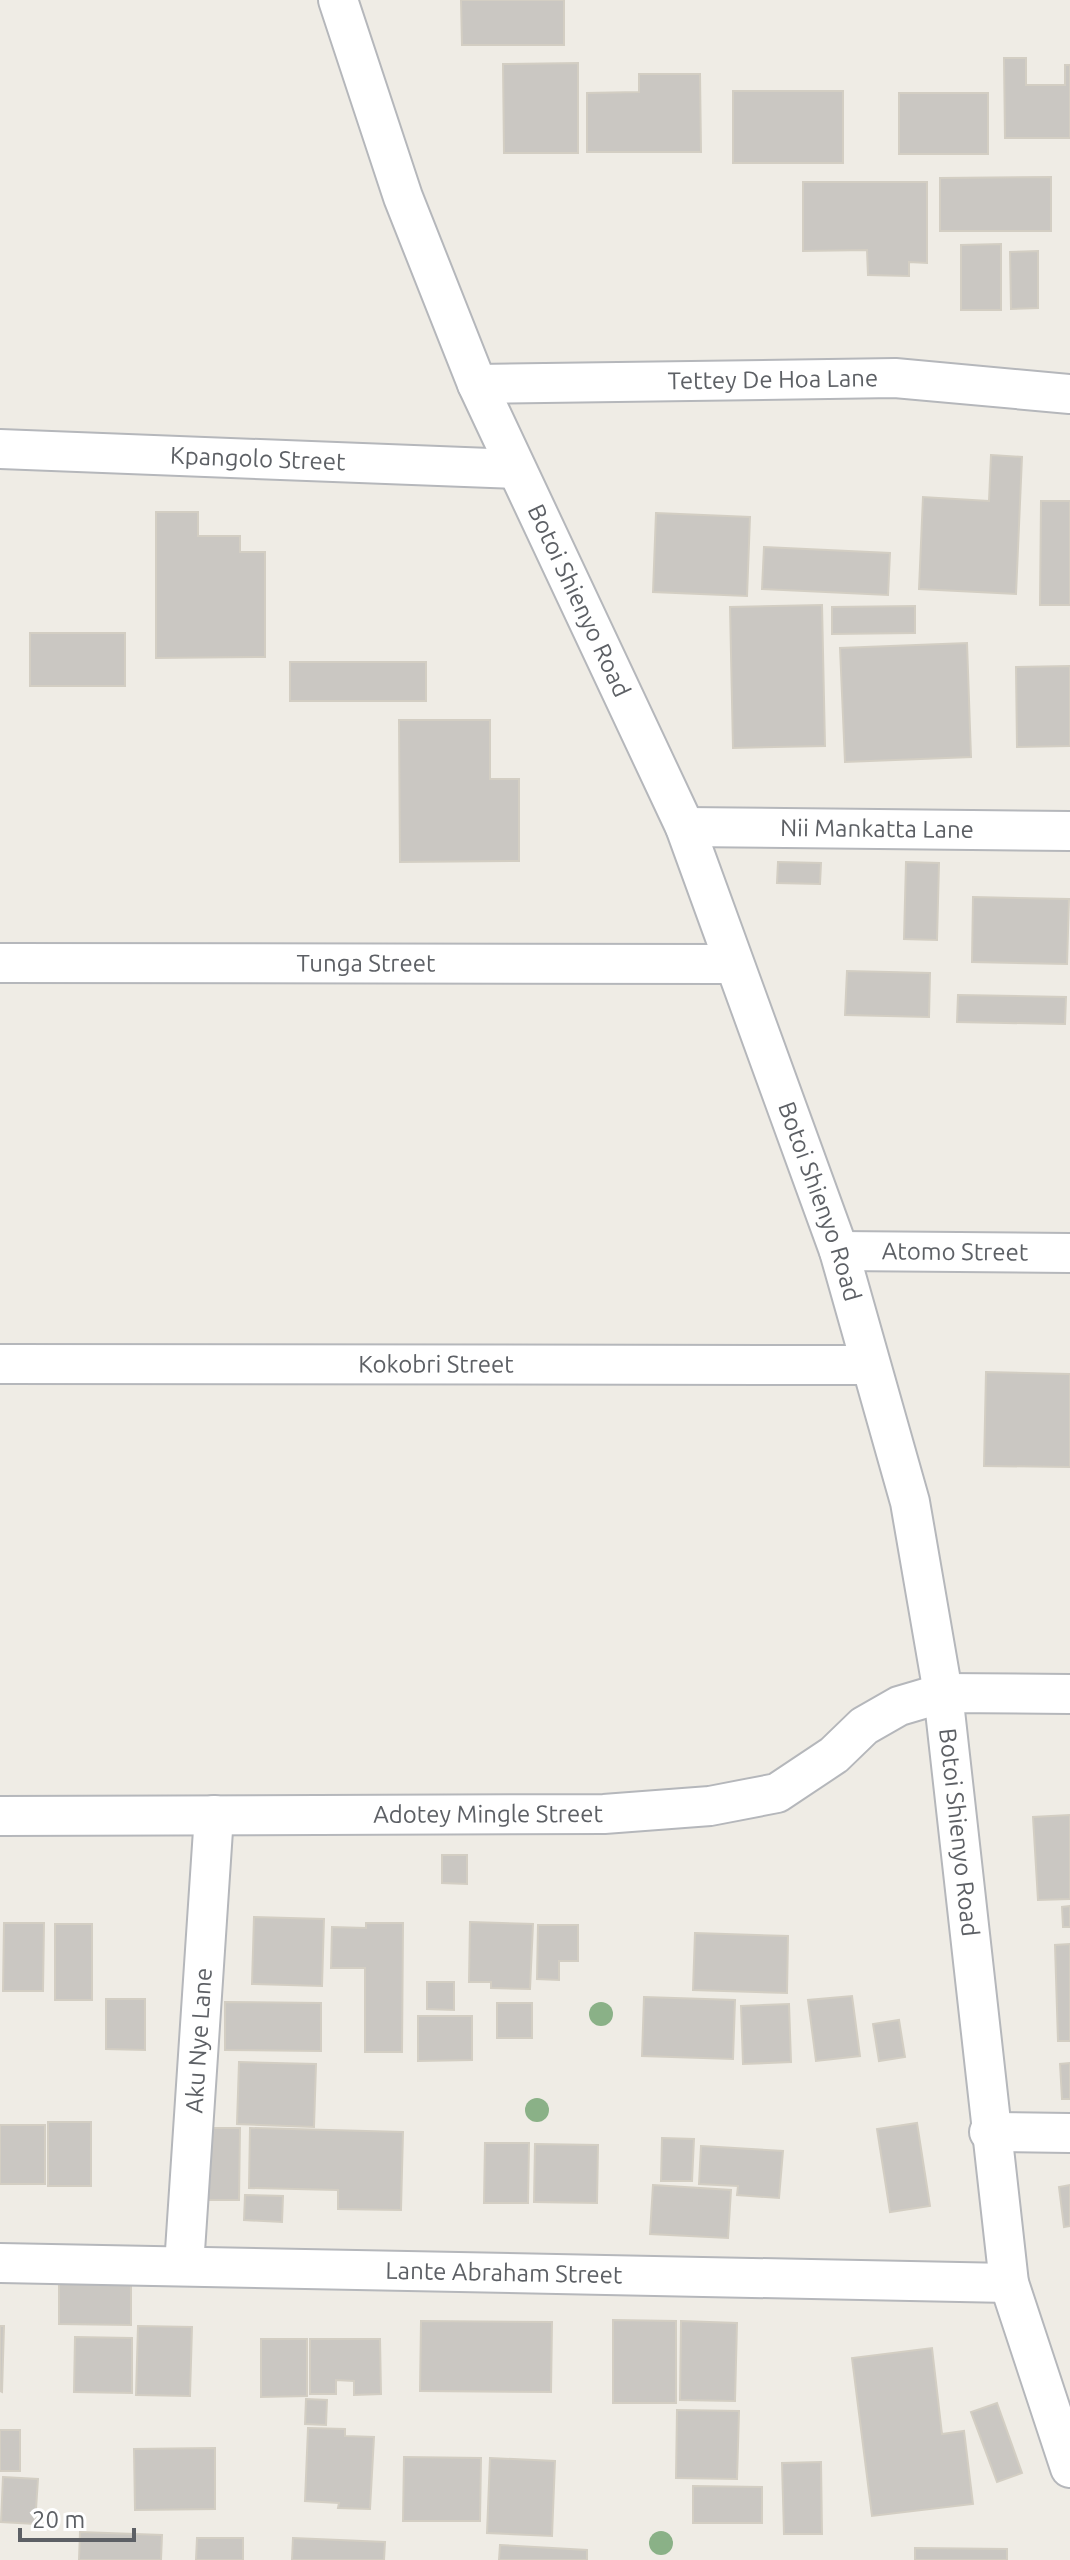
<svg xmlns="http://www.w3.org/2000/svg" width="1070" height="2560" viewBox="0 0 1070 2560" font-family="Ubuntu,sans-serif">
<style>
.building{fill:#cac7c2;stroke:#d3cec3;stroke-width:2}
.lines{fill:none;stroke-linecap:round;stroke-linejoin:round}
.street-casing{stroke:#b5b7bb;stroke-width:42}
.street{stroke:#fff;stroke-width:38}
.tree{fill:#8ab187}
.labels{text-anchor:middle;stroke-width:6;stroke-linejoin:round;paint-order:stroke}
.street-label{font-size:24px;fill:#5d6065;stroke:#fff}
</style>
<rect width="100%" height="100%" fill="#efece5"/>
<g class="building">
<path d="M461 0H564V45H462Z"/>
<path d="M1004 58H1026V85H1065V65H1070V138H1005Z"/>
<path d="M578 63V153H504L503 64Z"/>
<path d="M639 74H700L701 152H587V93L639 92Z"/>
<rect x="733" y="91" width="110" height="72"/>
<rect x="899" y="93" width="89" height="61"/>
<path d="M1051 177V231H940V178Z"/>
<path d="M803 182H927V263L909 262V276L868 275 867 250 803 251Z"/>
<path d="M1001 244V310H961V245Z"/>
<path d="M1038 251V308L1011 309 1010 252Z"/>
<path d="M991 455 1022 457 1016 594 919 589 923 497 989 501Z"/>
<path d="M1041 501H1070V605H1040Z"/>
<path d="M156 512H198V536H240V552H265V657L156 658Z"/>
<path d="M656 513 750 517 747 596 653 592Z"/>
<path d="M764 547 890 553 888 595 762 589Z"/>
<path d="M822 605 825 746 733 748 730 607Z"/>
<path d="M915 606V633L832 634V607Z"/>
<rect x="30" y="633" width="95" height="53"/>
<path d="M967 643 971 757 845 762 840 648Z"/>
<rect x="290" y="662" width="136" height="39"/>
<path d="M1070 666V746L1017 747 1016 667Z"/>
<path d="M399 720H490V779H519V861L400 862Z"/>
<path d="M778 862 821 863 820 884 777 883Z"/>
<path d="M906 862 939 863 937 940 904 939Z"/>
<path d="M973 897 1069 899 1067 964 972 962Z"/>
<path d="M847 971 930 973 929 1017 845 1015Z"/>
<path d="M958 995 1066 997 1065 1024 957 1022Z"/>
<path d="M986 1372 1070 1374V1467L984 1466Z"/>
<path d="M1070 1815V1899L1038 1900 1033 1817Z"/>
<path d="M442 1855H467V1884L442 1883Z"/>
<path d="M1070 1906V1927H1063L1062 1907Z"/>
<path d="M254 1917 324 1919 322 1986 252 1984Z"/>
<path d="M470 1922 533 1924 530 1989 491 1988V1982H469Z"/>
<path d="M4 1923H44L43 1991H3Z"/>
<path d="M366 1923H403L402 2052H365V1968H331L332 1927 366 1928Z"/>
<rect x="55" y="1924" width="37" height="76"/>
<path d="M538 1925H578V1961H559V1980L537 1979Z"/>
<path d="M695 1933 788 1936 787 1993 693 1990Z"/>
<path d="M1070 1944V2041H1058L1055 1945Z"/>
<path d="M427 1982H454V2010L427 2009Z"/>
<path d="M852 1996 860 2056 816 2061 808 2000Z"/>
<path d="M644 1997 735 2000 733 2059 642 2056Z"/>
<path d="M106 1999H145V2050L106 2049Z"/>
<path d="M225 2002 321 2003V2051L225 2050Z"/>
<rect x="497" y="2003" width="35" height="35"/>
<path d="M789 2004 791 2062 743 2064 741 2006Z"/>
<path d="M418 2016H472V2060L418 2061Z"/>
<path d="M899 2020 905 2057 879 2061 873 2024Z"/>
<path d="M239 2062 316 2064 314 2127 237 2124Z"/>
<path d="M1070 2063V2099H1062L1060 2064Z"/>
<rect x="48" y="2122" width="43" height="64"/>
<path d="M917 2123 930 2206 890 2212 877 2129Z"/>
<rect x="0" y="2125" width="45" height="59"/>
<path d="M205 2128H240L239 2200H204Z"/>
<path d="M250 2128 403 2132 401 2210 338 2209V2190L249 2188Z"/>
<path d="M662 2138 694 2139 692 2181H661Z"/>
<path d="M485 2143H529L528 2203H484Z"/>
<path d="M535 2144 598 2145 597 2203 534 2202Z"/>
<path d="M701 2146 783 2151 779 2198 737 2195 738 2186 699 2184Z"/>
<path d="M653 2185 731 2190 728 2238 650 2234Z"/>
<path d="M1070 2185V2226L1064 2227 1059 2187Z"/>
<path d="M245 2195 283 2196 282 2222 244 2220Z"/>
<path d="M59 2279 131 2280V2325L59 2324Z"/>
<path d="M613 2320 676 2321V2403H613Z"/>
<path d="M421 2321 552 2322 551 2392 420 2391Z"/>
<path d="M681 2321 737 2323 735 2401 680 2400Z"/>
<path d="M0 2326H4L2 2392 0 2391Z"/>
<path d="M138 2326 192 2327 190 2396 136 2395Z"/>
<path d="M75 2337 132 2338V2393L74 2392Z"/>
<path d="M261 2339H307V2396L261 2397Z"/>
<path d="M310 2339H380L381 2394 354 2395V2381L336 2380V2394H310Z"/>
<path d="M932 2348 942 2434 964 2431 973 2504 872 2516 852 2358Z"/>
<path d="M306 2399 327 2400 326 2425 305 2424Z"/>
<path d="M997 2403 1022 2473 997 2482 971 2412Z"/>
<path d="M677 2410 739 2411 737 2479 676 2478Z"/>
<path d="M308 2428 345 2429V2436L374 2437 370 2509 338 2508 339 2503 305 2501Z"/>
<rect x="0" y="2430" width="20" height="41"/>
<path d="M215 2448V2509L135 2510 134 2449Z"/>
<path d="M404 2457 481 2458 480 2521H403Z"/>
<path d="M490 2458 555 2461 552 2536 487 2533Z"/>
<path d="M821 2462 822 2534H784L782 2463Z"/>
<path d="M3 2477 38 2479 35 2524 1 2522Z"/>
<path d="M693 2486 762 2487V2523H693Z"/>
<path d="M80 2532 162 2535 161 2560H79Z"/>
<path d="M197 2538H243V2560H196Z"/>
<path d="M293 2538 385 2542 384 2560H292Z"/>
<path d="M500 2545 587 2550V2560H499Z"/>
<path d="M915 2548 1007 2549V2560H915Z"/>
</g>
<g class="lines">
<defs>
<g id="street">
<path id="s1" d="M338 0 403 197 477 384 685 827 839 1251 910 1502 943 1693 1009 2283 1070 2468"/>
<path id="s2" d="M477 384 895 378 1070 394"/>
<path id="s3" d="M0 449 515 469"/>
<path id="s4" d="M685 827 1070 831"/>
<path id="s5" d="M0 963 732 964"/>
<path id="s6" d="M839 1251 1070 1253"/>
<path id="s7" d="M0 1364 870 1365"/>
<path id="s8" d="M0 1816 604 1814 710 1806 777 1793 834 1755 864 1726 899 1706 943 1693 1070 1694"/>
<path d="M989 2132 1070 2133"/>
<path id="s9" d="M0 2263 1009 2283"/>
<path id="s10" d="M184 2266 214 1815"/>
</g>
</defs>
<use href="#street" class="street-casing"/>
<use href="#street" class="street"/>
</g>
<g class="tree">
<circle cx="601" cy="2014" r="12"/>
<circle cx="537" cy="2110" r="12"/>
<circle cx="661" cy="2543" r="12"/>
</g>
<g class="labels">
<g class="street-label">
<text dy="8" stroke="none"><textPath href="#s2" startOffset="296">Tettey De Hoa Lane</textPath></text>
<text dy="8" stroke="none"><textPath href="#s3" startOffset="258">Kpangolo Street</textPath></text>
<text dy="8" stroke="none"><textPath href="#s1" startOffset="648">Botoi Shienyo Road</textPath></text>
<text dy="8" stroke="none"><textPath href="#s4" startOffset="192">Nii Mankatta Lane</textPath></text>
<text dy="8" stroke="none"><textPath href="#s5" startOffset="366">Tunga Street</textPath></text>
<text dy="8" stroke="none"><textPath href="#s1" startOffset="1296">Botoi Shienyo Road</textPath></text>
<text dy="8" stroke="none"><textPath href="#s6" startOffset="116">Atomo Street</textPath></text>
<text dy="8" stroke="none"><textPath href="#s7" startOffset="436">Kokobri Street</textPath></text>
<text dy="8" stroke="none"><textPath href="#s8" startOffset="488">Adotey Mingle Street</textPath></text>
<text dy="8" stroke="none"><textPath href="#s1" startOffset="1944">Botoi Shienyo Road</textPath></text>
<text dy="8" stroke="none"><textPath href="#s10" startOffset="226">Aku Nye Lane</textPath></text>
<text dy="8" stroke="none"><textPath href="#s9" startOffset="504">Lante Abraham Street</textPath></text>
</g>
</g>
<path d="M20 2528v12h114v-12" fill="none" stroke="#5d6065" stroke-width="4"/>
<text x="32" y="2528" font-size="24" fill="#5d6065" stroke="#ffffff" stroke-width="6" paint-order="stroke">20 m</text>
</svg>
